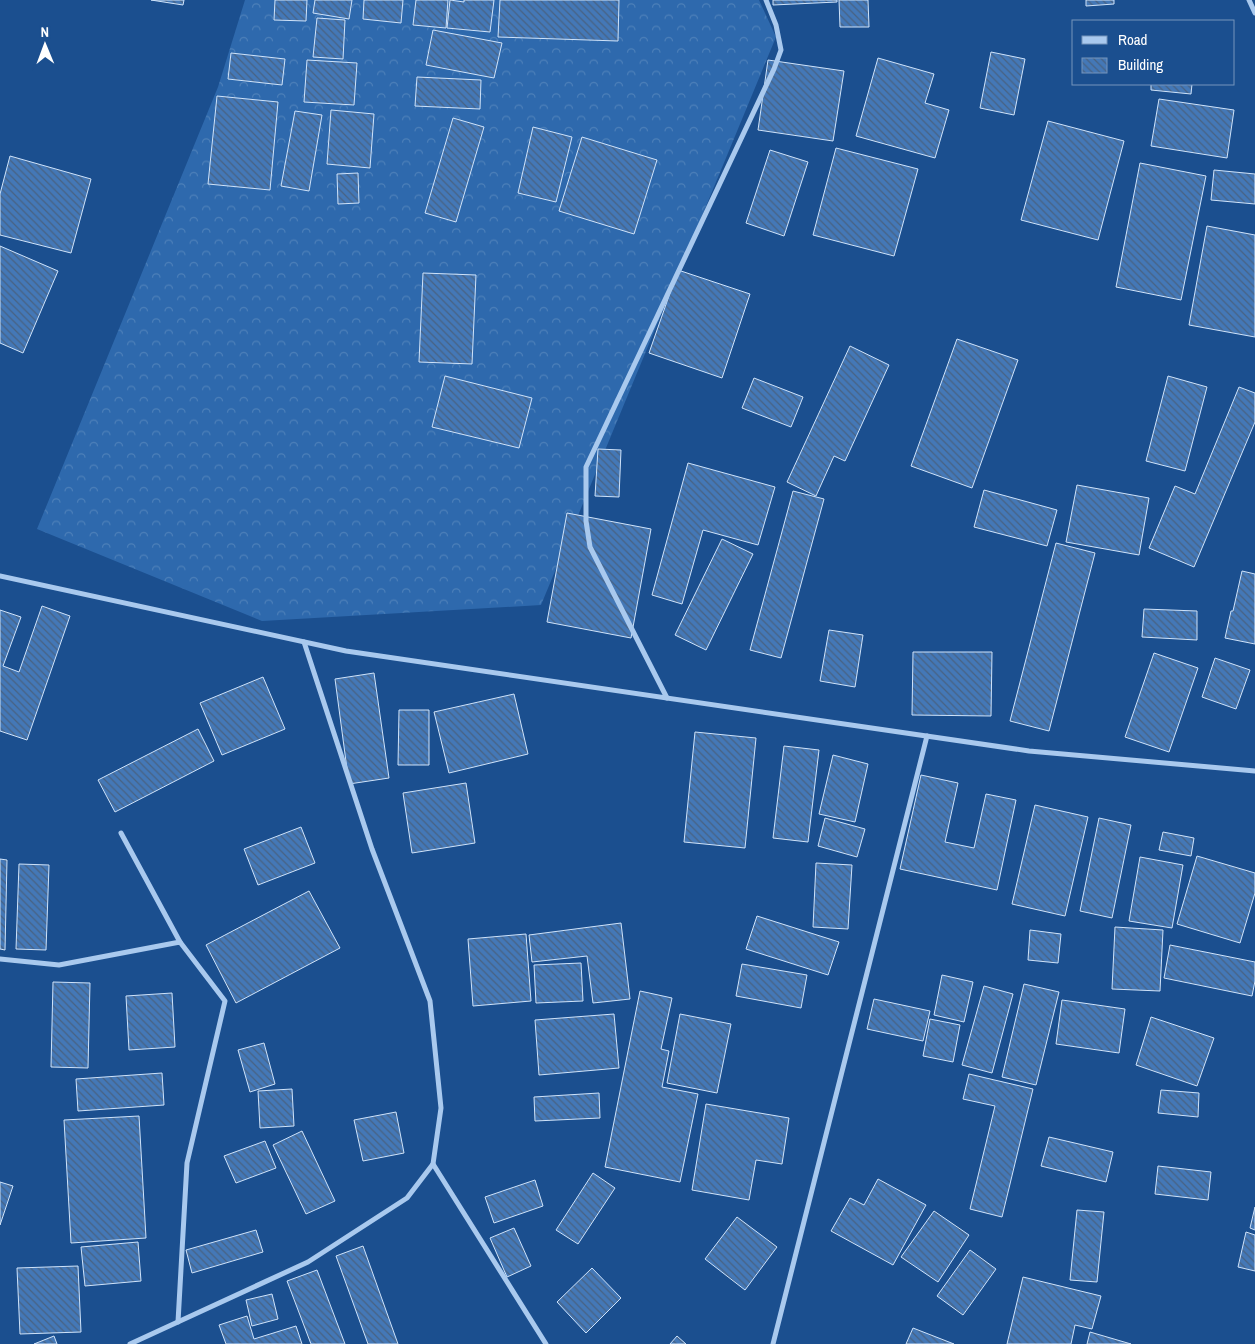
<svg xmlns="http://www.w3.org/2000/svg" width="1255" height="1344" viewBox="0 0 1255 1344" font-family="'Archivo Narrow',sans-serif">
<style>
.forest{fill:url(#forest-crowns)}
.building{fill:url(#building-back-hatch);stroke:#cfe3fa}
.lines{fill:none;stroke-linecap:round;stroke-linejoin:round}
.street{stroke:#a9c9ee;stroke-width:5}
</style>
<defs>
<pattern id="forest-crowns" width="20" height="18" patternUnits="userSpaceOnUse" patternTransform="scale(1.25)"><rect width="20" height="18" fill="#2e69ad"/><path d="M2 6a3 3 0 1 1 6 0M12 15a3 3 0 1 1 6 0" fill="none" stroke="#4d80b9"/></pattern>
<pattern id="building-back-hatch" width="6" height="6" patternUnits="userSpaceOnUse" patternTransform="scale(1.25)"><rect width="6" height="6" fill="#4478b7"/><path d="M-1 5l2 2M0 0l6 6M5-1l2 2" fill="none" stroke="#486282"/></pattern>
</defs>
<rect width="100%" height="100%" fill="#1b4f8f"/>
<path class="forest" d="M245 0H759L776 37 541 605 262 621 37 529 218 87Z"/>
<g class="building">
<path d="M151 0H184L183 5Z"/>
<path d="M275 0H307L306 21 274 20Z"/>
<path d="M315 0H352L349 19 313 13Z"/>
<path d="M364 0H403L401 23 363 19Z"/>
<path d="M416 0H448L446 28 413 25Z"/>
<path d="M450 0 464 2V0H494L490 32 447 28Z"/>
<path d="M500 0H619L618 41 498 37Z"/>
<path d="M773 0H837V2L773 5Z"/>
<path d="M839 0H868L869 27H840Z"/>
<path d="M1086 0H1114V4L1086 6Z"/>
<path d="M317 18 345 20 343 59 313 57Z"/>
<path d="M433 30 502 43 494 78 426 65Z"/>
<path d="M991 52 1025 59 1014 115 980 108Z"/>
<path d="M231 53 285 59 282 85 228 79Z"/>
<path d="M878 58 934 74 925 103 949 110 935 158 856 136Z"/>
<path d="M307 60 357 63 354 105 304 102Z"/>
<path d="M768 60 844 71 833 141 758 130Z"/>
<path d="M417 77 481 80 480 109 415 106Z"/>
<path d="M1151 84H1192L1191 94 1151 90Z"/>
<path d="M217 96 278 102 270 190 208 184Z"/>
<path d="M1159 99 1234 110 1227 158 1151 146Z"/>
<path d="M331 110 374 114 370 168 327 164Z"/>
<path d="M295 111 322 115 309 191 281 186Z"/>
<path d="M453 118 484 127 456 222 425 213Z"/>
<path d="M1048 121 1124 141 1098 240 1021 220Z"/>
<path d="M533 127 572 137 556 202 518 193Z"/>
<path d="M582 137 657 160 634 234 559 211Z"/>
<path d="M836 148 918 169 894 256 813 235Z"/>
<path d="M770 150 808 162 784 236 746 223Z"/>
<path d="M10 156 91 179 71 253 0 235V194Z"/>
<path d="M1140 163 1206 176 1181 300 1116 287Z"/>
<path d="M1214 170 1255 174V204L1211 200Z"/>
<path d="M358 173 359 203 338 204 337 174Z"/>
<path d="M1207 226 1255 235V337L1189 325Z"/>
<path d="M0 246 58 271 23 353 0 343Z"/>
<path d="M678 270 750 294 722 378 649 353Z"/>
<path d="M423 273 476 275 472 364 419 362Z"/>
<path d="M957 339 1018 360 972 488 911 466Z"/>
<path d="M850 346 889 365 845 461 834 456 816 496 787 482Z"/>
<path d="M445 376 532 398 519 448 432 427Z"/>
<path d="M1168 376 1207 387 1185 471 1146 461Z"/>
<path d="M754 378 803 397 791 427 742 408Z"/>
<path d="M1239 387 1255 393V422L1194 567 1149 548 1175 486 1195 494Z"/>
<path d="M598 449 621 450 619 497 595 496Z"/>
<path d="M688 463 775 487 758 545 703 530 682 604 652 595Z"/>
<path d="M1077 485 1149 498 1139 555 1066 542Z"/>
<path d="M984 490 1057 510 1047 546 974 527Z"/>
<path d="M793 491 824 499 781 658 750 650Z"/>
<path d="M567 513 651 529 631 638 547 622Z"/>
<path d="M722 539 753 554 706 650 675 635Z"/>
<path d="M1056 543 1095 553 1049 731 1010 721Z"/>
<path d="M1242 571 1255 574V644L1225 638 1231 611H1233Z"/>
<path d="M42 606 70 616 27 740 0 731V610L21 617 3 666 19 672Z"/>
<path d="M1144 609 1197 611V640L1142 637Z"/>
<path d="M829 630 863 635 855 687 820 681Z"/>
<path d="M913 652H992L991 716 912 715Z"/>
<path d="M1154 653 1198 668 1169 752 1125 737Z"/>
<path d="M1215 658 1250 670 1236 709 1202 697Z"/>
<path d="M374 673 389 778 349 784 335 679Z"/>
<path d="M263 677 285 729 222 755 200 703Z"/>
<path d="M514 694 528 754 449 773 434 712Z"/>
<path d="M399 710H429V765H398Z"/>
<path d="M198 729 214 761 115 812 98 780Z"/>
<path d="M695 732 756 738 745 848 684 842Z"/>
<path d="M784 746 819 750 808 842 773 838Z"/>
<path d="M833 755 868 764 855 822 819 814Z"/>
<path d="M921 775 958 783 945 842 974 848 986 794 1016 800 997 890 900 869Z"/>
<path d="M466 783 475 843 412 853 403 793Z"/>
<path d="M1035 805 1088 817 1065 916 1012 904Z"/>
<path d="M825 818 865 829 857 857 818 846Z"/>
<path d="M1099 818 1131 825 1112 918 1080 911Z"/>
<path d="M301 827 315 863 258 885 244 849Z"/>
<path d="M1163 832 1194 838 1191 856 1159 850Z"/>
<path d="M1197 856 1255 873V893L1240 943 1177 924Z"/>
<path d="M1140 857 1183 865 1172 928 1129 921Z"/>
<path d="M0 859 7 860 5 950 0 949Z"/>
<path d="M816 863 852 865 848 929 813 927Z"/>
<path d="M19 864 49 865 46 950 16 949Z"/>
<path d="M309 891 340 948 236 1003 206 945Z"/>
<path d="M757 916 839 942 828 975 746 949Z"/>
<path d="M621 923 630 999 593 1003 587 956 532 962 529 935Z"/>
<path d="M1115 927 1163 930 1160 991 1112 989Z"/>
<path d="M1030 930 1061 934 1058 963 1028 960Z"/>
<path d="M526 934 531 1001 473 1006 468 939Z"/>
<path d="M1170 945 1255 962V981L1252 996 1164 978Z"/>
<path d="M581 963 583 1001 536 1003 534 965Z"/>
<path d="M742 964 807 975 801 1008 736 996Z"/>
<path d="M942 975 973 982 964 1022 934 1015Z"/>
<path d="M53 982 90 983 88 1068 51 1067Z"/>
<path d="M1024 984 1059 992 1036 1085 1002 1077Z"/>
<path d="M984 986 1013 994 992 1073 962 1065Z"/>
<path d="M640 991 672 998 661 1049 669 1051 662 1087 698 1094 680 1182 605 1167Z"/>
<path d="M172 993 175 1047 129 1050 126 996Z"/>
<path d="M874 999 930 1011 923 1041 867 1029Z"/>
<path d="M1062 1000 1125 1009 1119 1053 1056 1044Z"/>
<path d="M614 1014 619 1068 539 1075 535 1020Z"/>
<path d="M680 1014 731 1024 717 1093 667 1083Z"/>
<path d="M1151 1017 1214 1038 1197 1086 1136 1065Z"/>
<path d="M930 1019 960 1025 953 1062 923 1056Z"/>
<path d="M264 1043 275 1084 250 1092 238 1050Z"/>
<path d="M162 1073 164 1105 78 1111 76 1079Z"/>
<path d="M969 1074 1033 1089 1002 1217 970 1209 995 1106 963 1099Z"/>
<path d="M292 1089 294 1126 260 1128 258 1091Z"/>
<path d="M1161 1090 1199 1093 1198 1117 1158 1113Z"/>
<path d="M599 1093 600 1118 535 1121 534 1097Z"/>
<path d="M706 1104 789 1118 782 1164 756 1160 749 1200 692 1190Z"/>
<path d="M396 1112 404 1153 363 1161 354 1120Z"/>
<path d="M139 1116 146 1238 71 1243 64 1120Z"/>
<path d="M302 1131 335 1201 306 1214 273 1145Z"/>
<path d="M1049 1137 1113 1152 1106 1182 1041 1166Z"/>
<path d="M265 1141 276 1168 236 1183 224 1156Z"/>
<path d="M1158 1166 1211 1172 1208 1200 1155 1194Z"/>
<path d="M593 1173 615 1188 578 1244 556 1230Z"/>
<path d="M878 1179 926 1205 893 1265 831 1231 850 1198 864 1205Z"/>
<path d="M535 1180 543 1206 494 1223 485 1197Z"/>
<path d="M0 1182 13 1186 0 1225Z"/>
<path d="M1255 1207V1230L1250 1228Z"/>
<path d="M1077 1210 1104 1212 1097 1282 1070 1280Z"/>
<path d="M934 1211 969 1235 938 1282 901 1257Z"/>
<path d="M737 1217 777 1247 745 1290 705 1259Z"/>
<path d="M514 1228 531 1266 507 1277 490 1238Z"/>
<path d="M256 1230 263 1252 192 1273 186 1250Z"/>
<path d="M1246 1232 1255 1235V1271L1238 1267Z"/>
<path d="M138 1242 141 1281 85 1286 81 1247Z"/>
<path d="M363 1246 398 1344H368L336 1256Z"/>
<path d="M970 1250 996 1269 963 1315 937 1296Z"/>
<path d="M78 1266 81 1332 20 1334 17 1268Z"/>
<path d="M592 1268 621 1298 586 1333 557 1302Z"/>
<path d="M317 1270 345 1344H311L287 1281Z"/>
<path d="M1023 1277 1101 1296 1092 1329 1075 1325 1071 1344H1007Z"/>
<path d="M272 1294 278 1319 252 1326 246 1300Z"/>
<path d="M247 1316 254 1339 296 1326 302 1344H226L219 1325Z"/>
<path d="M913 1328 954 1344H906Z"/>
<path d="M1090 1332 1131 1344H1087Z"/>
<path d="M54 1336 57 1344H34Z"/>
<path d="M677 1336 686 1344H670Z"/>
</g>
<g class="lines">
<g class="street">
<path d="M1249 0 1255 13"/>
<path d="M0 576 346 651 1029 751 1255 771"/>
<path d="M667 698 590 547 586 521V467L774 69 781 50 776 25 766 0"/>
<path d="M121 833 180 942"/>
<path d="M0 959 59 965 180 942 225 1001 187 1163 178 1322"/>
<path d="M433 1164 546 1344"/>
<path d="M130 1344 308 1262 407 1198 433 1164 441 1108 430 1001 372 849 304 642"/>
<path d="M773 1344 927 736"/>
</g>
</g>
<rect x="1072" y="20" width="162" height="65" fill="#1b4f8f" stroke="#7695bc"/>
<rect x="1082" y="36" width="25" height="8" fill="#a9c9ee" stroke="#7695bc"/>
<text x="1118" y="45" font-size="15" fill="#ffffff">Road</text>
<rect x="1082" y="58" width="25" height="15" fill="url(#building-back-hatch)" stroke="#7695bc"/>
<text x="1118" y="70" font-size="15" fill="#ffffff">Building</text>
<g transform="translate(45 45) rotate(359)" stroke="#1b4f8f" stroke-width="4" paint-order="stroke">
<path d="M0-4L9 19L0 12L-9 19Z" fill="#ffffff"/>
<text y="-8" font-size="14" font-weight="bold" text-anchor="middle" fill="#ffffff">N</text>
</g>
</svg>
